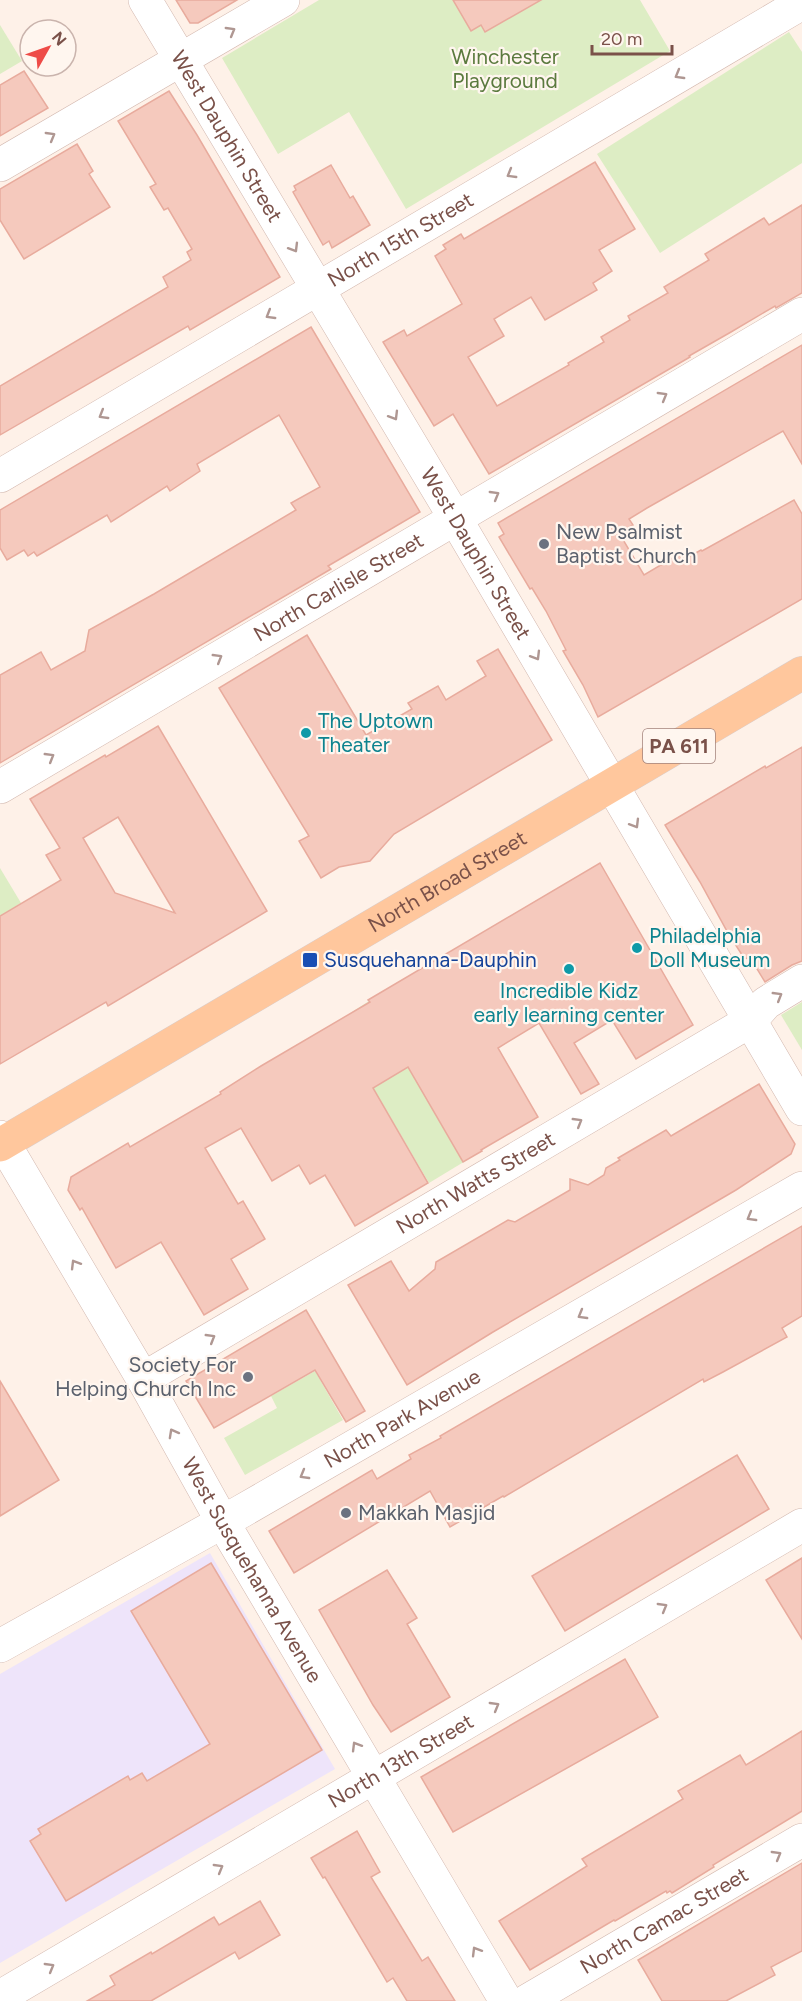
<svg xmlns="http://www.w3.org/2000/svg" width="802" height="2001" viewBox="0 0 802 2001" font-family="Figtree,sans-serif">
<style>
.education{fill:#eee4fa}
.green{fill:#ddedc4}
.building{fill:#f5c9bd;stroke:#e8ab9d;stroke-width:1.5;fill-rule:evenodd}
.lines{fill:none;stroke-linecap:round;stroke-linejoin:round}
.minor-casing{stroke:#d3b8af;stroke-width:34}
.major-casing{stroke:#dacecc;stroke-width:34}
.minor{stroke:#fff;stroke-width:33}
.major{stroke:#ffc79d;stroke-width:33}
.oneway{stroke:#af9792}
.worship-dot{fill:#6b7280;stroke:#fff6ef;stroke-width:2}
.culture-dot{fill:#0f9aa8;stroke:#fff6ef;stroke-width:2}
.transit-dot{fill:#1a4fb4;stroke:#fff6ef;stroke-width:2}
.labels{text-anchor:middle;stroke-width:4.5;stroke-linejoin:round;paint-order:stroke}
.shield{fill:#fff6ef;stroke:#a2827b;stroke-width:1.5}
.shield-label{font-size:20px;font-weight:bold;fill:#7a5149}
.park-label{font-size:21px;fill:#5b7a3e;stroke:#fff6ef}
.street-label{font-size:21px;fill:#7a5149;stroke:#fff6ef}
.worship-label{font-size:21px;fill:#5b616d;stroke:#fff6ef;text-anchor:start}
.culture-label{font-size:21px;fill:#0d838f;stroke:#fff6ef;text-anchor:start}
.transit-label{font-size:21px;fill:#164399;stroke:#fff6ef;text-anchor:start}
</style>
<rect width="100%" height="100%" fill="#fef1e8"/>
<path class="education" d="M210 1553 335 1769 0 1963V1674Z"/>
<g class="green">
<path d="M319 0H640L670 51 406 209 349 112 278 154 222 58Z"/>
<path d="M0 25 22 61 0 74Z"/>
<path d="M789 32 802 52V163L660 253 597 154Z"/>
<path d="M0 868 21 903 0 916Z"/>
<path d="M369 1001 407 1065 416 1074 467 1160 429 1183 372 1086 370 1042 352 1012Z"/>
<path d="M802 1002V1050L781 1015Z"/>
<path d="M315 1371 343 1420 245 1475 224 1438 277 1408 271 1396Z"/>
</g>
<g class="building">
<path d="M176 0H237L198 23H190Z"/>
<path d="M453 0H541L485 32 481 25 471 31Z"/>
<path d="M24 71 48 108 0 136V85Z"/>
<path d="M169 91 197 135 280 277 190 330 188 326 0 435V386L168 287 163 277 191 260 187 252 192 249 168 208 164 210 150 187 156 184 118 121Z"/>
<path d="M77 144 93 171 89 174 110 207 24 259 0 220V189Z"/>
<path d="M595 162 635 229 599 250 612 271 593 283 597 290 545 320 531 297 494 319 504 336 468 357 497 406 569 365 568 363 604 342 601 337 630 320 628 316 668 293 664 287 709 260 705 254 764 218 769 225 802 205V293L776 308 775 306 731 332 689 356 690 357 489 474 453 414 434 426 383 342 404 330 407 336 462 304 435 256 446 249 443 245 461 234 464 239Z"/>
<path d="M331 165 350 198 353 196 370 225 332 248 329 241 323 245 293 192 296 190 294 186Z"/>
<path d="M311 327 420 512 328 566 331 569 0 763V675L41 652 51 670 85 651 89 630 154 594 296 510 291 503 320 487 279 415 197 464 200 471 170 491 167 486 111 522 107 515 37 556 34 552 28 556 24 550 7 560 0 548V510Z"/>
<path d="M802 345V464L783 431 647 508 629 519 633 525 619 533 644 575 681 553 685 559 701 550 702 551 794 500 802 514V599L598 717 583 685 563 651 566 650 546 611 532 588 530 589 499 537 504 534 498 523Z"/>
<path d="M307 635 366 735 412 709 408 703 438 686 446 700 486 676 477 661 498 649 552 740 394 834 370 861 339 867 321 878 299 841 309 836 219 688Z"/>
<path d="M158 726 267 911 108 1006 106 1002 0 1064V916L61 880 46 855 60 848 30 799 105 755 106 757ZM118 817 175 913 115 893 83 838Z"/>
<path d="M802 747V961L792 965 765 982 751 959 744 958 728 933 700 882 665 825 765 766 766 768Z"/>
<path d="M600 863 693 1025 636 1059 612 1020 574 1043 599 1084 581 1094 539 1023 498 1048 538 1117 481 1150 482 1151 463 1162 408 1067 373 1088 428 1183 355 1226 325 1175 310 1184 299 1165 272 1181 241 1128 205 1148 238 1204 243 1201 265 1239 231 1259 248 1289 204 1315 161 1242 116 1268 82 1208 80 1210 68 1190 71 1177 128 1143 130 1147 221 1094 220 1092 261 1066 370 1002 368 1000Z"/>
<path d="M759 1084 795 1144 791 1154 736 1190 493 1332 407 1385 348 1285 391 1261 409 1291 435 1269 436 1262 508 1220 515 1222 570 1190V1179L588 1185 604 1175 606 1168 620 1160 618 1158 666 1130 671 1136Z"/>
<path d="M802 1226V1316L782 1328 787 1337 723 1372 704 1382 703 1379 504 1497 503 1496 450 1527 430 1491 294 1573 269 1531 372 1470 377 1479 411 1459 409 1455 441 1438 440 1436Z"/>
<path d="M306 1310 365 1411 346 1422 315 1370 214 1428 186 1381Z"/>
<path d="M0 1381 59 1480 0 1516Z"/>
<path d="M737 1455 769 1509 565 1631 532 1576Z"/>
<path d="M802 1558V1639L766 1580Z"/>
<path d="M211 1563 322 1750 66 1901 30 1841 41 1834 38 1829 128 1776 130 1780 142 1773 147 1781 210 1744 131 1611Z"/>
<path d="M387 1570 417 1618 407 1624 450 1697 391 1732 373 1705 319 1610Z"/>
<path d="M625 1659 658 1717 453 1832 421 1777Z"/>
<path d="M802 1731V1811L713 1865 714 1867 672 1893 670 1891 667 1893 666 1891 615 1921 614 1920 530 1970 499 1921 587 1866 582 1859 683 1799 678 1791 740 1755 746 1765Z"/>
<path d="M357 1831 380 1872 371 1877 422 1961 428 1957 455 2001H407L393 1978 387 1982 325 1877 323 1878 311 1858Z"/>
<path d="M802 1863V1951L771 1967 775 1975 726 2001H662L638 1960Z"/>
<path d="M260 1901 280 1935 239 1959 235 1952 151 2001H87L115 1985 110 1976 151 1952 152 1954 214 1917 219 1925Z"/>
</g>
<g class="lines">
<defs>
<g id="minor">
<path id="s1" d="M145 0 455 518 802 1109"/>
<path d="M0 165 283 0"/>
<path id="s2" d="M0 476 802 3"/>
<path id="s3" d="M0 787 802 314"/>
<path id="s4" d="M0 1137 143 1379 222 1521 506 2001"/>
<path id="s5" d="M143 1379 750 1021 766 1003 802 981"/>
<path id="s6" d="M0 1646 242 1511 802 1188"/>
<path id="s7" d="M0 1997 802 1525"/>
<path id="s8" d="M527 2001 802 1840"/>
</g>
<g id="major">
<path id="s9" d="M0 1145 802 673"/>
</g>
</defs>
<use href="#minor" class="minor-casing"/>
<use href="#major" class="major-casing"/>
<use href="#minor" class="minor"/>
<use href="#major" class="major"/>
</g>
<defs><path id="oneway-chevron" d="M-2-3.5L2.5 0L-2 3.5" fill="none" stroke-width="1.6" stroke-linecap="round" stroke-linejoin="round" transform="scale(1.5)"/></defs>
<g class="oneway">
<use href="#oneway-chevron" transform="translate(231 31) rotate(-30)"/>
<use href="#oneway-chevron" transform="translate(679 75) rotate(150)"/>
<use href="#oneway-chevron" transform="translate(51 136) rotate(-30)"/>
<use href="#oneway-chevron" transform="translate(511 174) rotate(150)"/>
<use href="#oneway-chevron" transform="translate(294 248) rotate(59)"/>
<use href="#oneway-chevron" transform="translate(270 315) rotate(149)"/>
<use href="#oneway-chevron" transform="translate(663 396) rotate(-30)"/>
<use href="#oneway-chevron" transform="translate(103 415) rotate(149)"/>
<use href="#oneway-chevron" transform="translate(394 416) rotate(59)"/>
<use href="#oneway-chevron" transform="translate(495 495) rotate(-30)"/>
<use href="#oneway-chevron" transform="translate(536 656) rotate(59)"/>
<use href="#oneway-chevron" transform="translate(218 658) rotate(-31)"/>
<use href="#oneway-chevron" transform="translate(50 757) rotate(-31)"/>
<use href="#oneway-chevron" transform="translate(635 824) rotate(59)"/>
<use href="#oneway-chevron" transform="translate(778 996) rotate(-31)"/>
<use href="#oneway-chevron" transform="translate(578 1122) rotate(-31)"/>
<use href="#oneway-chevron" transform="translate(751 1217) rotate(150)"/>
<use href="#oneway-chevron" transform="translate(75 1264) rotate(-121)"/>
<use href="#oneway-chevron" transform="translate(582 1315) rotate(150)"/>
<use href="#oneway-chevron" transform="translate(211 1338) rotate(-31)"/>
<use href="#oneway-chevron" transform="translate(173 1433) rotate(-119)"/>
<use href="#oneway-chevron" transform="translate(304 1475) rotate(150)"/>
<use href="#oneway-chevron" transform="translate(663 1607) rotate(-30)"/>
<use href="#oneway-chevron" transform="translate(495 1706) rotate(-30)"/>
<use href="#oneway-chevron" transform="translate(356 1746) rotate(-121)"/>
<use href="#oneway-chevron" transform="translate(777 1855) rotate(-30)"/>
<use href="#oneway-chevron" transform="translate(219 1868) rotate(-30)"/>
<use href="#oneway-chevron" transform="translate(476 1951) rotate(-121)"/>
<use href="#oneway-chevron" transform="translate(50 1967) rotate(-30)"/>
</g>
<g class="worship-dot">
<circle cx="544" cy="544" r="6"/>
<circle cx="248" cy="1377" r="6"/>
<circle cx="346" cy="1513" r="6"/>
</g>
<g class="culture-dot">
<circle cx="306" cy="733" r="6"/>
<circle cx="637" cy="948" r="6"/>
<circle cx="569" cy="969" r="6"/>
</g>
<rect class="transit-dot" x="302" y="952" width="16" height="16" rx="3"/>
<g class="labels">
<rect class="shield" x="643" y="729" width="72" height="34" rx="4.5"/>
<g class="shield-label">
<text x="679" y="753">PA 611</text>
</g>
<g class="park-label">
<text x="505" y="64">Winchester<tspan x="505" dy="24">Playground</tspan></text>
</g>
<g class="street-label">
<text dy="7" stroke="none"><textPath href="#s1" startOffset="159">West Dauphin Street</textPath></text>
<text dy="7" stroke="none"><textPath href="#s2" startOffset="465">North 15th Street</textPath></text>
<text dy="7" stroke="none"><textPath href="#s1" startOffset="645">West Dauphin Street</textPath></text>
<text dy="7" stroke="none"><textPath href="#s3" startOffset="393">North Carlisle Street</textPath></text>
<text dy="7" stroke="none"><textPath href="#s9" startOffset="519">North Broad Street</textPath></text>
<text dy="7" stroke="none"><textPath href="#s5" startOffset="386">North Watts Street</textPath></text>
<text dy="7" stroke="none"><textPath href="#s6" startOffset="462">North Park Avenue</textPath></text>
<text dy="7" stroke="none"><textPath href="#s4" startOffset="501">West Susquehanna Avenue</textPath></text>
<text dy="7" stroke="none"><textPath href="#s7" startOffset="465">North 13th Street</textPath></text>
<text dy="7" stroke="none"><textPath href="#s8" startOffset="159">North Camac Street</textPath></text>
</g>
<g class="worship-label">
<text x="556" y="539">New Psalmist<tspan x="556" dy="24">Baptist Church</tspan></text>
<text x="236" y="1372" text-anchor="end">Society For<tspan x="236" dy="24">Helping Church Inc</tspan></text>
<text x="358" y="1520">Makkah Masjid</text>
</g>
<g class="culture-label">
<text x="318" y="728">The Uptown<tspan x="318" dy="24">Theater</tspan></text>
<text x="649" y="943">Philadelphia<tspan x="649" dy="24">Doll Museum</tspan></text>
<text x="569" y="998" text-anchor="middle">Incredible Kidz<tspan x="569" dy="24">early learning center</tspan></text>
</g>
<g class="transit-label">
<text x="324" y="967">Susquehanna-Dauphin</text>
</g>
</g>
<g transform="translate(48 48) rotate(50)"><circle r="28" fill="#fff6ef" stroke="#cab4ad" stroke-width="1.5"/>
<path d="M0-4.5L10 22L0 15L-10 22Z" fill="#ee4b47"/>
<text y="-9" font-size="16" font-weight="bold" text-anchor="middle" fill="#7a5149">N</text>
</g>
<path d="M592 45v9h80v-9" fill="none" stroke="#7a5149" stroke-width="3"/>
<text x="601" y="45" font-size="18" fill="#7a5149" stroke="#fff6ef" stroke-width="4.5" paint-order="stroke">20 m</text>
</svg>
